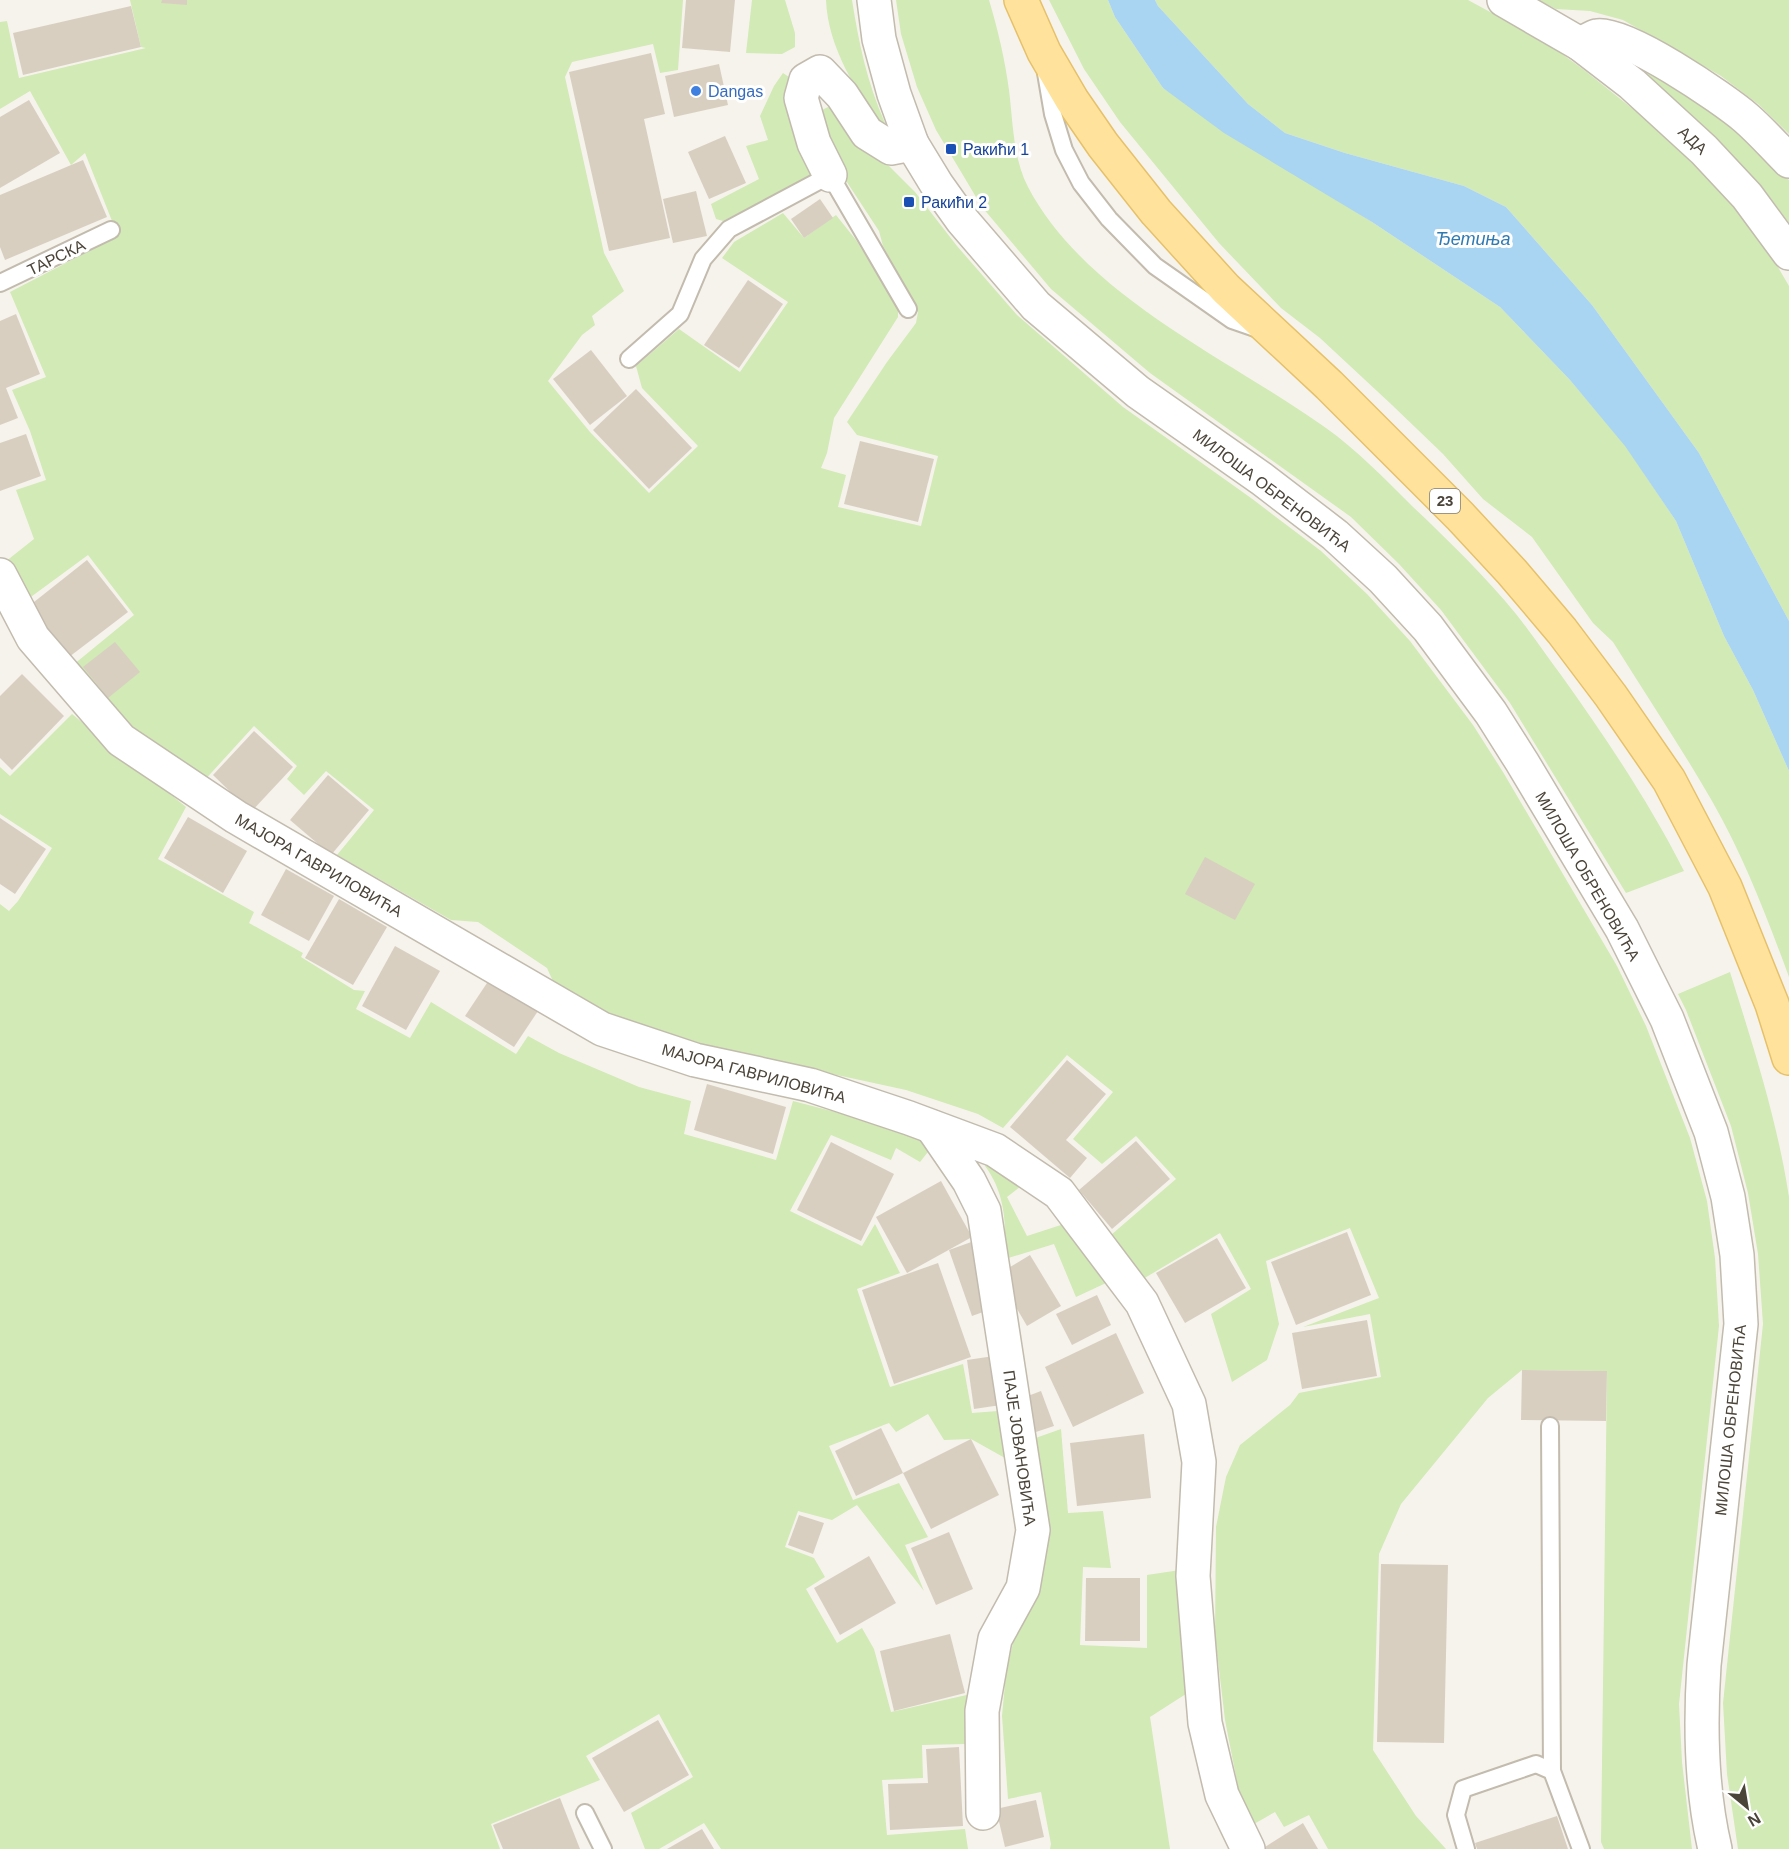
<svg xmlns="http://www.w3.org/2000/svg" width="1789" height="1849" viewBox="0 0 1789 1849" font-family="Helvetica,sans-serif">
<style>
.green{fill:#d2eab5}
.water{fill:#a9d4f2}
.building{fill:#d8cfc1}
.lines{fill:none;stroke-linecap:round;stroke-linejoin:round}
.service-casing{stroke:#c2bbae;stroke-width:20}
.minor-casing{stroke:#c2bbae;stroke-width:36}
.tertiary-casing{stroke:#c2bbae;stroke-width:36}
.primary-casing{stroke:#e6c16a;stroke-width:36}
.service{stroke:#fff;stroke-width:16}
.minor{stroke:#fff;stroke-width:33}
.tertiary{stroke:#fff;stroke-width:33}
.primary{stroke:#ffe39c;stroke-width:33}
.shop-dot{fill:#3f7fe0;stroke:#fff;stroke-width:2}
.transit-dot{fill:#1a4fb4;stroke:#fff;stroke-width:2}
.labels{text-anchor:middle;stroke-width:6;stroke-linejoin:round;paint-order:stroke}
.shield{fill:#fff;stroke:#817c74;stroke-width:1.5}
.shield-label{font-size:15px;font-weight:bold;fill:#4b4439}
.shop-label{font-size:16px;fill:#366cbe;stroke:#fff;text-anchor:start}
.street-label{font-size:16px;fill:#4b4439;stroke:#fff}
.transit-label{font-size:16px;fill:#164399;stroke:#fff;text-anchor:start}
.water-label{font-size:18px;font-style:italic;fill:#2e7ab2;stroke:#fff}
</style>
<rect width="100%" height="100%" fill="#f6f3ec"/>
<g class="green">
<path d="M130 0H683L678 70 660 73 653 44 572 62 565 77 604 253 624 291 592 316 595 325 582 335 548 381 590 432 649 493 698 446 642 388 636 366 679 329 740 372 788 302 722 258 734 242 783 213 804 238 836 215 856 240 898 308V317L834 418 827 453 821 468 846 475 838 507 921 526 938 456 857 435 847 422 887 362 916 323 918 312 883 246 879 231 839 170 820 111 828 107 836 109 874 151 915 192 957 246 1017 315 1123 407 1251 498 1321 551 1367 594 1410 641 1473 725 1503 772 1617 966 1646 1026 1690 1138 1707 1201 1715 1258 1719 1326 1679 1704 1682 1762 1692 1849H1604L1601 1842 1607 1371 1522 1370 1488 1398 1401 1504 1379 1554 1373 1750 1416 1816 1446 1849H1328L1309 1815 1284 1827 1275 1812 1254 1824 1241 1802 1225 1720 1215 1635 1216 1527 1226 1477 1240 1445 1290 1405 1299 1393 1381 1377 1370 1314 1303 1327 1379 1298 1350 1228 1266 1261 1279 1324 1267 1360 1232 1382 1211 1314 1251 1289 1220 1233 1143 1279 1111 1235 1176 1179 1136 1136 1102 1164 1073 1139 1113 1092 1067 1055 1003 1128 978 1114 906 1090 712 1048 606 1014 556 988 547 968 478 922 451 920 337 855 374 810 326 771 304 795 287 779 297 766 254 726 202 783 138 737 73 665 134 615 88 555 24 602 5 562 34 539 16 490 46 480 30 431 12 390 46 377 10 292 118 236 85 153 71 165 30 91 0 109V22L7 21 19 78 146 48 141 47Z"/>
<path d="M752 0H785L795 33V47L782 54 746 53Z"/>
<path d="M826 0H852C859 44 867 82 885 123L882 130C857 90 828 49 826 0Z"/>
<path d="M896 0H989C998 30 1005 60 1009 90 1013 122 1013 158 1028 187 1086 297 1228 358 1326 428 1357 450 1385 479 1412 506 1448 540 1485 576 1516 614 1532 634 1546 655 1561 675 1606 738 1649 802 1684 871L1626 893 1510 703 1441 610 1399 564 1351 517 1150 373 1051 289 982 207 936 130 917 87 901 34Z"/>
<path d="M1049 0H1108L1115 17 1163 88 1372 222 1500 307 1570 380 1625 445 1676 521 1724 636 1753 690 1789 771V977C1767 917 1744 857 1712 801 1681 747 1646 695 1613 642L1593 623 1532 537 1483 499 1443 454 1392 405 1320 338 1281 308 1219 243 1120 122 1084 69Z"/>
<path d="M1155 0H1468L1547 43 1584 70 1658 129 1695 163 1739 211 1775 262 1789 286V621L1699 453 1592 305 1506 207 1464 186 1345 153 1285 133 1248 104 1158 6Z"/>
<path d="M1538 0H1789V134L1758 104 1721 76 1623 20 1590 11 1556 9Z"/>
<path d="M1631 61 1691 96 1736 130 1789 180V223L1766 192 1717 138Z"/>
<path d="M783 73 789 77 797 114 814 175 723 221 716 219 711 204 759 179 746 146 768 140 760 116 774 86Z"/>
<path d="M72 714 186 807 158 859 254 912 249 923 303 953 301 957 354 990 365 991 356 1009 410 1038 431 1002 516 1054 528 1036 559 1053 639 1087 691 1101 684 1134 776 1160 793 1101 847 1115 935 1143 920 1162 896 1148 891 1160 831 1135 790 1211 862 1246 875 1224 900 1273 857 1289 890 1387 963 1364 972 1413 998 1411 1005 1458 971 1439 944 1440 928 1414 896 1432 889 1423 829 1446 853 1500 899 1483 928 1537 905 1545 924 1591 857 1505 832 1520 798 1511 785 1547 814 1558 825 1577 806 1589 837 1643 862 1628 874 1649 891 1712 971 1694 966 1744 922 1745 923 1778 882 1780 887 1835 965 1829 968 1849H721L704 1823 659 1849H645L631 1813 693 1777 659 1714 586 1756 600 1780 491 1824 500 1849H0V904L9 911 18 901 52 848 0 814V767L10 776Z"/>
<path d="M1730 972C1753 1046 1777 1119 1789 1197V1849H1738L1727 1774 1723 1703 1763 1324 1758 1254 1748 1193 1731 1126 1686 1010 1678 994Z"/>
<path d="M987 1159 1029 1180 1007 1197 1027 1236 1067 1223 1106 1283 1076 1297 1054 1244 1005 1259C1006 1225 1006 1194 985 1166Z"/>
<path d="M1061 1429 1068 1513 1103 1511 1111 1568 1083 1567 1080 1645 1147 1648V1575L1180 1570 1189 1692 1150 1717 1170 1849H1050L1051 1844 1041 1792 1008 1799 1002 1716 1006 1673 1016 1630 1030 1440Z"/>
</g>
<path class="water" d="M1108 0H1155L1158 6 1248 104 1285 133 1345 153 1464 186 1506 207 1592 305 1699 453 1789 621V771L1753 690 1724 636 1676 521 1625 446 1570 380 1500 307 1372 222 1224 133 1163 88 1115 17Z"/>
<g class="building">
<path d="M162 0H187V5L161 3Z"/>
<path d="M686 0H735L730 52 682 48Z"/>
<path d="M131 6 141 47 23 75 13 33Z"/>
<path d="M651 53 665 114 644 119 670 238 609 251 569 72Z"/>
<path d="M719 64 728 105 674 117 665 76Z"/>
<path d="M29 100 60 153 0 188V117Z"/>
<path d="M725 136 746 183 709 199 688 152Z"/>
<path d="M83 160 107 217 5 260 0 247V195Z"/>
<path d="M696 191 707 236 673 243 663 199Z"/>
<path d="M820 199 833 218 804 238 791 219Z"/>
<path d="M748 280 783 304 739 368 704 345Z"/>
<path d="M16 314 40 374 6 388 18 418 0 425V321Z"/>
<path d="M591 350 627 396 590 425 553 379Z"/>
<path d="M636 389 692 448 649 489 593 430Z"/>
<path d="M26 434 41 476 0 491V443Z"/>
<path d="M860 441 934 459 918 522 844 504Z"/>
<path d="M87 560 128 612 69 657 29 606Z"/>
<path d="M115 642 140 672 108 698 83 667Z"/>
<path d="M22 674 64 716 12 770 0 758V696Z"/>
<path d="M254 731 293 767 251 812 213 775Z"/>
<path d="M328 775 369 810 331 855 290 820Z"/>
<path d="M188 817 247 851 223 893 164 858Z"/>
<path d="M0 818 46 849 15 894 0 884Z"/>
<path d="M1205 857 1255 884 1235 920 1185 894Z"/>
<path d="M286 869 334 896 309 941 261 915Z"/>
<path d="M339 899 387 927 353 985 305 958Z"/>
<path d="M395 946 440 971 406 1030 362 1006Z"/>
<path d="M489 980 538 1011 514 1047 465 1016Z"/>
<path d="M1067 1060 1106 1094 1066 1140 1087 1158 1070 1178 1010 1127Z"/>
<path d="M707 1084 786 1107 773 1154 694 1130Z"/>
<path d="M1136 1141 1170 1179 1112 1229 1079 1190Z"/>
<path d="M831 1142 894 1174 861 1241 797 1210Z"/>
<path d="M941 1181 972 1237 907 1273 876 1217Z"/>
<path d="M1347 1232 1371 1295 1296 1325 1271 1262Z"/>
<path d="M1217 1238 1246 1288 1185 1323 1156 1273Z"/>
<path d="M974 1241 997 1307 972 1316 949 1250Z"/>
<path d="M1030 1255 1061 1306 1027 1326 997 1275Z"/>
<path d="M938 1263 971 1357 894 1384 862 1290Z"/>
<path d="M1097 1295 1111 1325 1072 1345 1056 1314Z"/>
<path d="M1367 1320 1377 1376 1302 1389 1292 1333Z"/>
<path d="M1116 1333 1144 1393 1073 1427 1045 1367Z"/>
<path d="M994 1356 1001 1405 974 1409 967 1360Z"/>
<path d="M1522 1370 1607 1371 1606 1421 1521 1420Z"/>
<path d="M1041 1391 1054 1426 1033 1433 1020 1399Z"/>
<path d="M881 1428 903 1473 856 1496 835 1451Z"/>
<path d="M1144 1434 1151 1498 1077 1506 1070 1443Z"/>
<path d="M971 1439 999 1495 931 1529 903 1473Z"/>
<path d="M799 1515 824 1523 813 1554 788 1545Z"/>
<path d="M949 1532 973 1589 936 1605 911 1548Z"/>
<path d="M869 1556 896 1603 840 1635 814 1588Z"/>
<path d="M1381 1564 1448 1565 1444 1743 1377 1742Z"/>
<path d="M1086 1578H1140V1641H1085Z"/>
<path d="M950 1634 965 1693 894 1711 880 1651Z"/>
<path d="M658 1720 689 1775 624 1812 592 1758Z"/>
<path d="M959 1747 963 1826 890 1830 888 1784 928 1783 926 1749Z"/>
<path d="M560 1798 580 1849H503L493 1825Z"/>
<path d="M1036 1800 1044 1837 1005 1847 996 1809Z"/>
<path d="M1557 1816 1568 1849H1477L1475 1843Z"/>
<path d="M1303 1823 1318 1849H1266L1265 1847Z"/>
<path d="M702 1829 714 1849H667Z"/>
</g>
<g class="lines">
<defs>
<g id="service">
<path d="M1046 73 1053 114 1064 150 1081 183 1109 219 1155 266 1232 320 1258 329"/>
<path d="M0 283 111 230"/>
<path d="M629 359 680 314 703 259 729 229 830 175 908 309"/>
<path d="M1550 1426 1552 1771"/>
<path d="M585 1813 603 1849"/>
<path d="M1466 1849 1456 1815 1463 1789 1536 1764 1552 1771 1581 1849"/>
</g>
<g id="minor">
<path d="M1580 44C1586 42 1592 37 1597 36 1623 30 1724 99 1746 118 1761 131 1775 147 1789 161"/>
<path d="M830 175 814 143 801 98 806 80 820 72 842 95 867 133 891 148 912 144"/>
<path d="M0 575 33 638 121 740 236 817 602 1029 695 1060 810 1085 909 1118 995 1150 1059 1193 1142 1303 1189 1404 1199 1462 1193 1576 1205 1723 1222 1795 1248 1849"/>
<path d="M932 1127 969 1181 984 1211 1033 1530 1023 1588 995 1639 982 1711 983 1813"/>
</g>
<g id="tertiary">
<path d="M874 0 879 39 894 94 912 144 937 185 962 220 1036 306 1138 392 1262 479 1335 535 1383 579 1428 628 1491 713 1522 762 1622 929 1667 1019 1711 1132 1728 1197 1737 1255 1741 1324 1704 1665C1700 1726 1701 1790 1715 1849"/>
<path d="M1504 0 1580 44 1632 84 1704 150 1747 196 1789 253"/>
</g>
<path id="primary" d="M1021 0 1044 52 1072 100 1103 145 1156 212 1226 289 1329 385 1460 516 1512 572 1562 631 1611 696 1669 780 1725 887 1772 1004 1789 1058"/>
</defs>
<use href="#service" class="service-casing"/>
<use href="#minor" class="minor-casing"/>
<use href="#tertiary" class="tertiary-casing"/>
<use href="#primary" class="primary-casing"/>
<use href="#service" class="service"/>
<use href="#minor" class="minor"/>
<use href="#tertiary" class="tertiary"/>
<use href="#primary" class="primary"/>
</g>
<circle class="shop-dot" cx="696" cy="91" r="6"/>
<g class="transit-dot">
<rect x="945" y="143" width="12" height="12" rx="3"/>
<rect x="903" y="196" width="12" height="12" rx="3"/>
</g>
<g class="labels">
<rect class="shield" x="1430" y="489" width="30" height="24" rx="4.5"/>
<g class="shield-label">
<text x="1445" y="506">23</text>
</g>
<g class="shop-label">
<text x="708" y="97">Dangas</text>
</g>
<g class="street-label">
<text transform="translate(1693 140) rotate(43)" y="6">АДА</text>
<text transform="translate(56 257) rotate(-26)" y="6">ТАРСКА</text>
<text transform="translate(1272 490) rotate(37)" y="6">МИЛОША ОБРЕНОВИЋА</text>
<text transform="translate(319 865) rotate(30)" y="6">МАЈОРА ГАВРИЛОВИЋА</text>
<text transform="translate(1588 876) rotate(60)" y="6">МИЛОША ОБРЕНОВИЋА</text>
<text transform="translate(754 1073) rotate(15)" y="6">МАЈОРА ГАВРИЛОВИЋА</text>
<text transform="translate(1730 1420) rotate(-84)" y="6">МИЛОША ОБРЕНОВИЋА</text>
<text transform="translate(1020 1448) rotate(82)" y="6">ПАЈЕ ЈОВАНОВИЋА</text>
</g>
<g class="transit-label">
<text x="963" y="155">Ракићи 1</text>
<text x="921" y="208">Ракићи 2</text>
</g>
<g class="water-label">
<text x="1473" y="245">Ђетиња</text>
</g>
</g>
<g transform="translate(1747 1807) rotate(150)" stroke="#ffffff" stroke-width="4.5" paint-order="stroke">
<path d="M0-4.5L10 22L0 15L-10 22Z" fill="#4b4439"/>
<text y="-9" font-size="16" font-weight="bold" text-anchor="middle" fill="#4b4439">N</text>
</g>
</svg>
